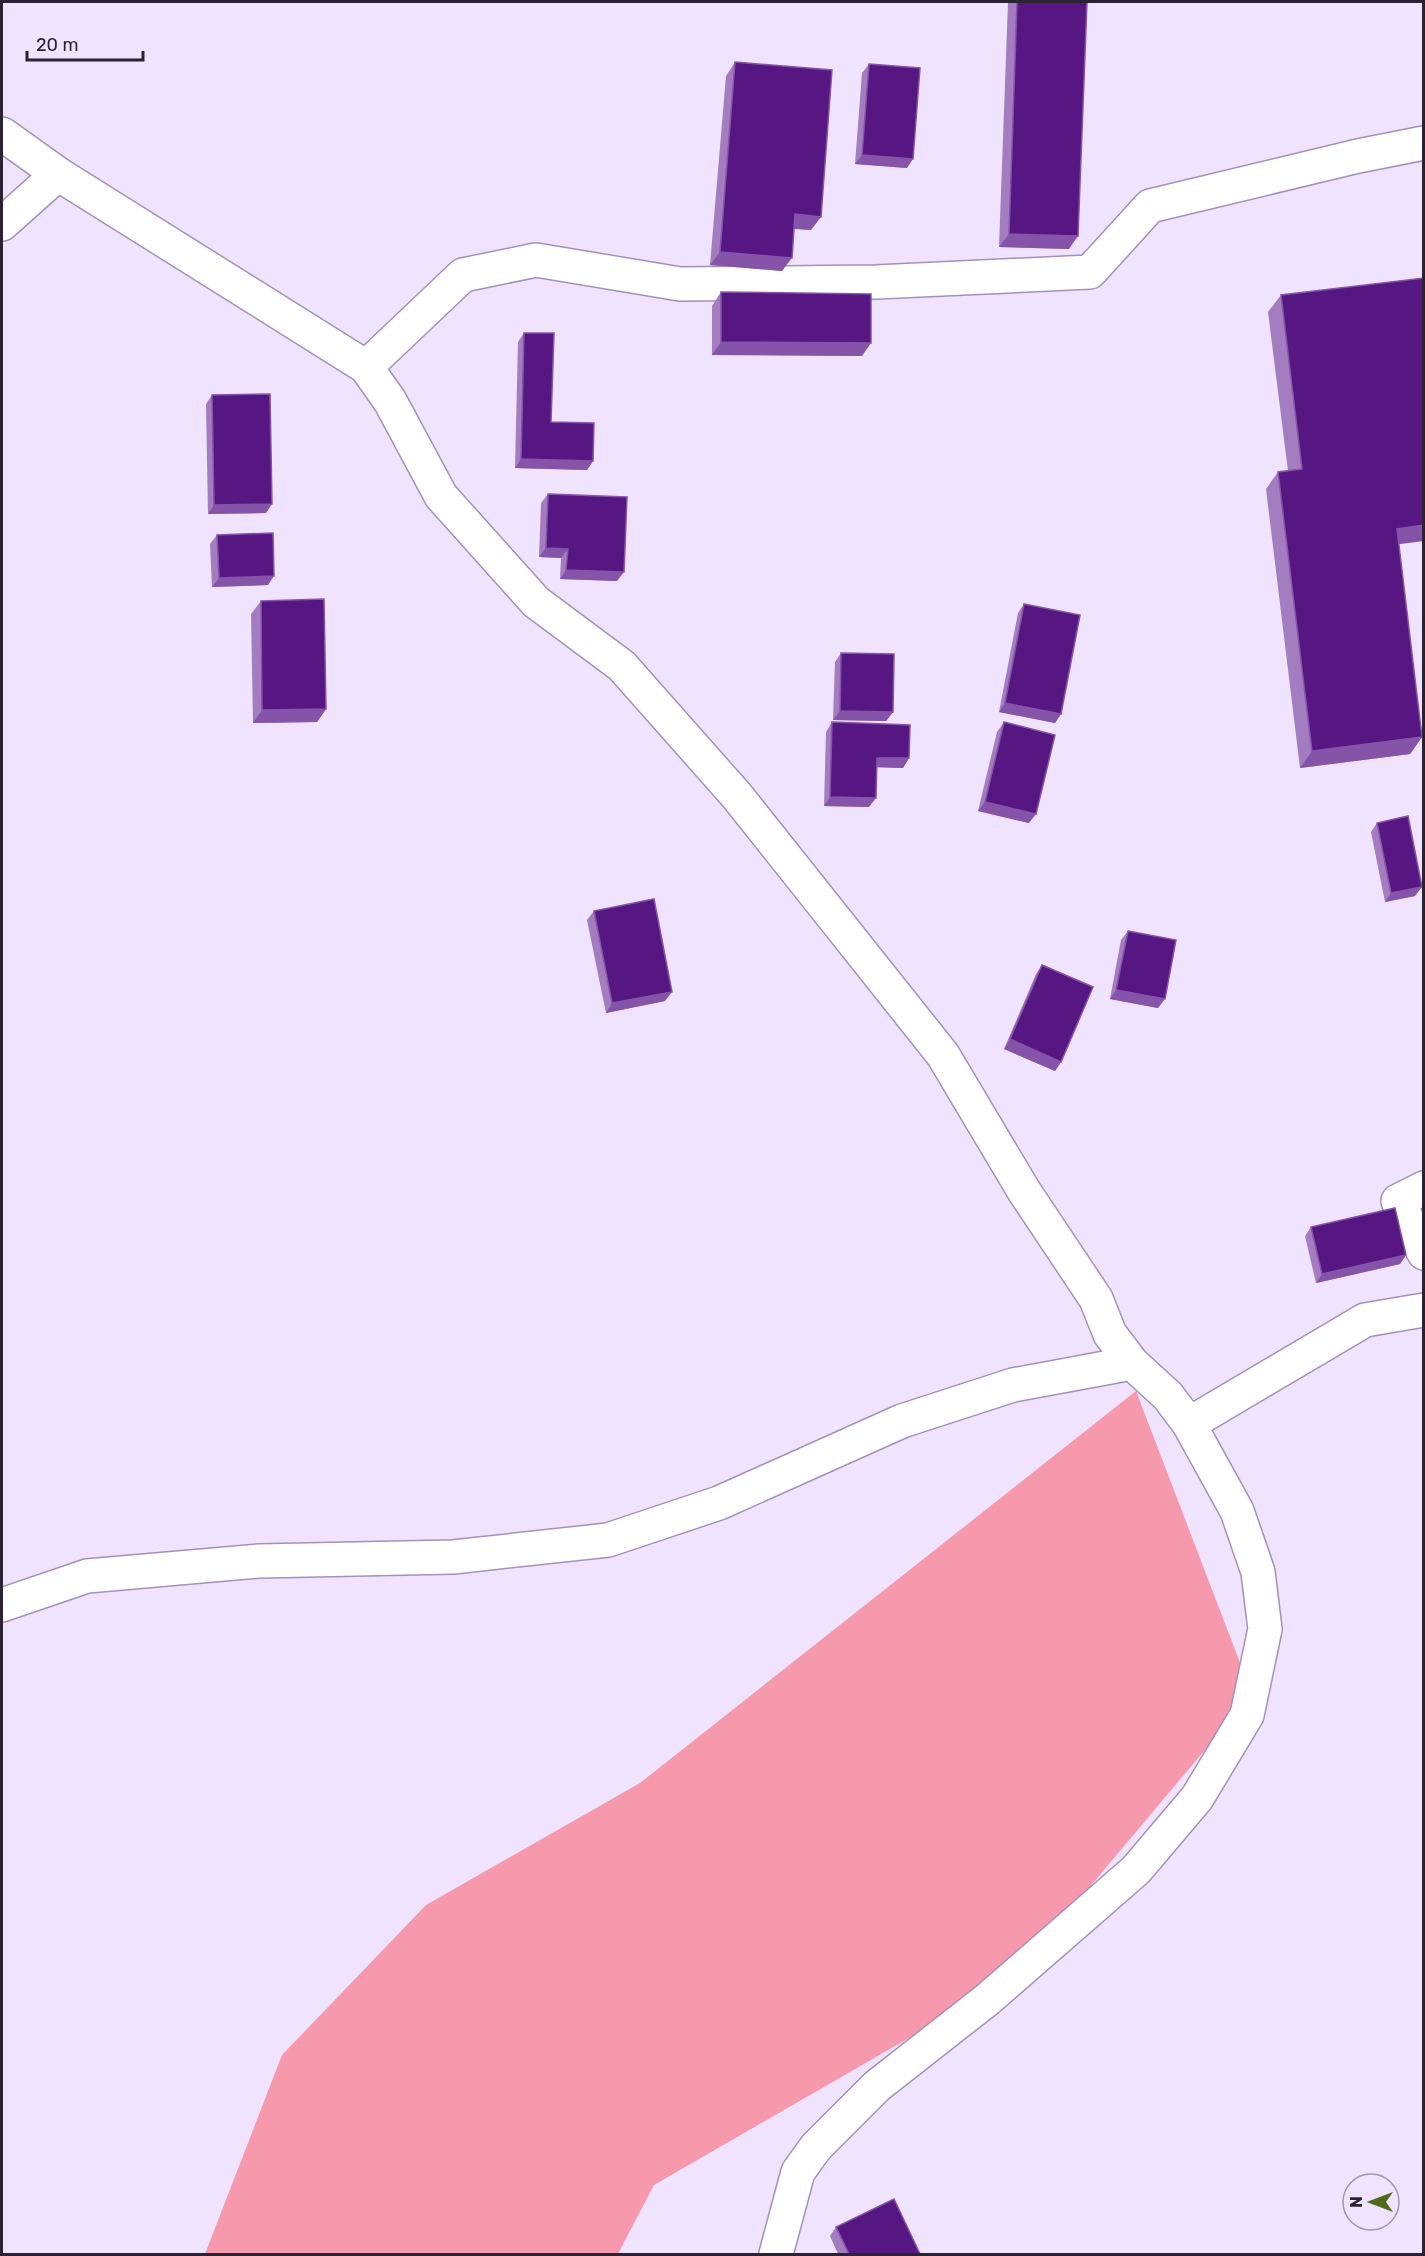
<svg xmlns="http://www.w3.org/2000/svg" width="1425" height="2256" viewBox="0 0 1425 2256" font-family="Rubik,sans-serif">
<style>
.green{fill:#f699ac}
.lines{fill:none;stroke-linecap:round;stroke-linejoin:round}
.minor-casing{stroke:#a491ba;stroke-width:36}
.minor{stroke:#fff;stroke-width:33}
.wall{fill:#a37dc0}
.shaded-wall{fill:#8554a8}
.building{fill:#571783;stroke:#8554a8;stroke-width:1.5}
</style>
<rect width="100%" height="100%" fill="#efe3fe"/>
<path class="green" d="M1136 1391 1252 1694 1013 1978 654 2185 618 2254H205L282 2055 426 1905 640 1783Z"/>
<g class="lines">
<defs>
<g id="minor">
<path d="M2 134 58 174 366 367 390 401 441 496 536 602 622 666 737 796 943 1055 1024 1191 1096 1299 1110 1334 1132 1363 1168 1396 1189 1424 1237 1511 1258 1572 1265 1629 1247 1715 1197 1798 1136 1870 988 1999 877 2086 816 2147 798 2172 776 2254"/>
<path d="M2 224 58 174"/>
<path d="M366 367 463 275 536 260 680 284 876 282 1090 272 1150 206 1358 156 1424 143"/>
<path d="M1424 1188 1398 1201 1424 1253"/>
<path d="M1189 1424 1365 1320 1424 1310"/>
<path d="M2 1605 87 1576 259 1561 453 1557 608 1540 719 1503 902 1421 1013 1385 1132 1363"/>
</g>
</defs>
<use href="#minor" class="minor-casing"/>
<use href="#minor" class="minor"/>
</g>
<g class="wall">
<path d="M1008 2H1087L1069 249 999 247Z"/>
<path d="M735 62 811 230 794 229 782 271 710 265 726 76Z"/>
<path d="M869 64 907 168 855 164 862 73Z"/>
<path d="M721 292 862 356 712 355V306Z"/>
<path d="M1281 295 1399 544 1422 737 1410 754 1300 768 1266 489 1278 472 1288 471 1268 312Z"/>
<path d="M524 333 551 422 593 461 587 470 515 468 518 342Z"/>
<path d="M212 395 266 513 208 514 206 404Z"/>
<path d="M548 494 617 581 560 579 561 558 539 557 541 503Z"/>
<path d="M217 535 268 585 212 587 210 544Z"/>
<path d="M261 601 326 709 317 722 253 723 251 614Z"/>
<path d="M1024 604 1061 714 1055 723 999 712 1018 613Z"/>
<path d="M841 653 893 712 886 721 833 720 835 662Z"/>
<path d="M832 722 909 758 903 768 877 767 869 807 824 806 826 732Z"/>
<path d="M1004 722 1029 823 978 811 997 732Z"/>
<path d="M1377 823 1415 896 1385 902 1371 832Z"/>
<path d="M594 911 665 1001 606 1013 587 920Z"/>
<path d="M1128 931 1158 1008 1110 999 1121 940Z"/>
<path d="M1042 965 1061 1062 1055 1071 1004 1049 1036 974Z"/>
<path d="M1311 1227 1406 1255 1400 1264 1316 1283 1305 1236Z"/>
<path d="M836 2227 920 2254H838L830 2236Z"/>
</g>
<g class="shaded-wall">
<path d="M862 155 913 159 907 168 855 164Z"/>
<path d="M795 214 821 217 811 230 786 228Z"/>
<path d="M1009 234 1078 236 1069 249 999 247Z"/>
<path d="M720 252 792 258 782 271 710 265Z"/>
<path d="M721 342 871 343 862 356 712 355Z"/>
<path d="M521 459 593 461 587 470 515 468Z"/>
<path d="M272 504 266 513 208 514 214 505Z"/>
<path d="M1424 525V541L1385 546 1397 529Z"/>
<path d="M546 548 568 549 561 558 539 557Z"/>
<path d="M566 570 624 572 617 581 560 579Z"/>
<path d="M274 576 268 585 212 587 219 578Z"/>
<path d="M1005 703 1061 714 1055 723 999 712Z"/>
<path d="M326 709 317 722 253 723 262 710Z"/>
<path d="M840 711 893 712 886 721 833 720Z"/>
<path d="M1422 737 1410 754 1300 768 1312 751Z"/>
<path d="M877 758H909L903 768 870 767Z"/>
<path d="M830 797 876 798 869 807 824 806Z"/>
<path d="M985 802 1036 814 1029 823 978 811Z"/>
<path d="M1422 887 1415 896 1385 902 1391 893Z"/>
<path d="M1116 990 1165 999 1158 1008 1110 999Z"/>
<path d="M672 992 665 1001 606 1013 612 1003Z"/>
<path d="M1010 1039 1061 1062 1055 1071 1004 1049Z"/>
<path d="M1406 1255 1400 1264 1316 1283 1322 1274Z"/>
</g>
<g class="building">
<path d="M1017 2H1087L1078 236 1009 234Z"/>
<path d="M735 62 832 70 821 217 795 214 792 258 720 252Z"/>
<path d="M869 64 920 68 913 159 862 155Z"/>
<path d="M1424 278V525L1397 529 1422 737 1312 751 1278 472 1302 469 1281 295Z"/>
<path d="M721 292 871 294V343L721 342Z"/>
<path d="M524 333H554L551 422 594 423 593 461 521 459Z"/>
<path d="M270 394 272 504 214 505 212 395Z"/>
<path d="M548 494 627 497 624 572 566 570 568 549 546 548Z"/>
<path d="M273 533 274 576 219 578 217 535Z"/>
<path d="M324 599 326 709 262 710 261 601Z"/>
<path d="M1024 604 1080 615 1061 714 1005 703Z"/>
<path d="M841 653 894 654 893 712 840 711Z"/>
<path d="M832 722 910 725 909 758H877L876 798 830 797Z"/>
<path d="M1004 722 1055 735 1036 814 985 802Z"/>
<path d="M1408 816 1422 887 1391 893 1377 823Z"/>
<path d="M654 899 672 992 612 1003 594 911Z"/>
<path d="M1128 931 1176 940 1165 999 1116 990Z"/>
<path d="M1042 965 1093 987 1061 1062 1010 1039Z"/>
<path d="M1395 1208 1406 1255 1322 1274 1311 1227Z"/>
<path d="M894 2199 920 2254H849L836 2227Z"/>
</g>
<rect width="1425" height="2256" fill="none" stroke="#2b2333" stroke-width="6"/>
<g transform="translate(1371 2202) rotate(270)"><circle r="28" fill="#efe3fe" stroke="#a196ad" stroke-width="1.5"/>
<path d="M0-4.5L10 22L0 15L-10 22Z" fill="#506a1c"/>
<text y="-9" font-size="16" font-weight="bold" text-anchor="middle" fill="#2b2333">N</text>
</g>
<path d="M27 51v9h116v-9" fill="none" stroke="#2b2333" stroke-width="3"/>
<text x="36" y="51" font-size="18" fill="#2b2333" stroke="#efe3fe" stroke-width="4.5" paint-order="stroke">20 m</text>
</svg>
